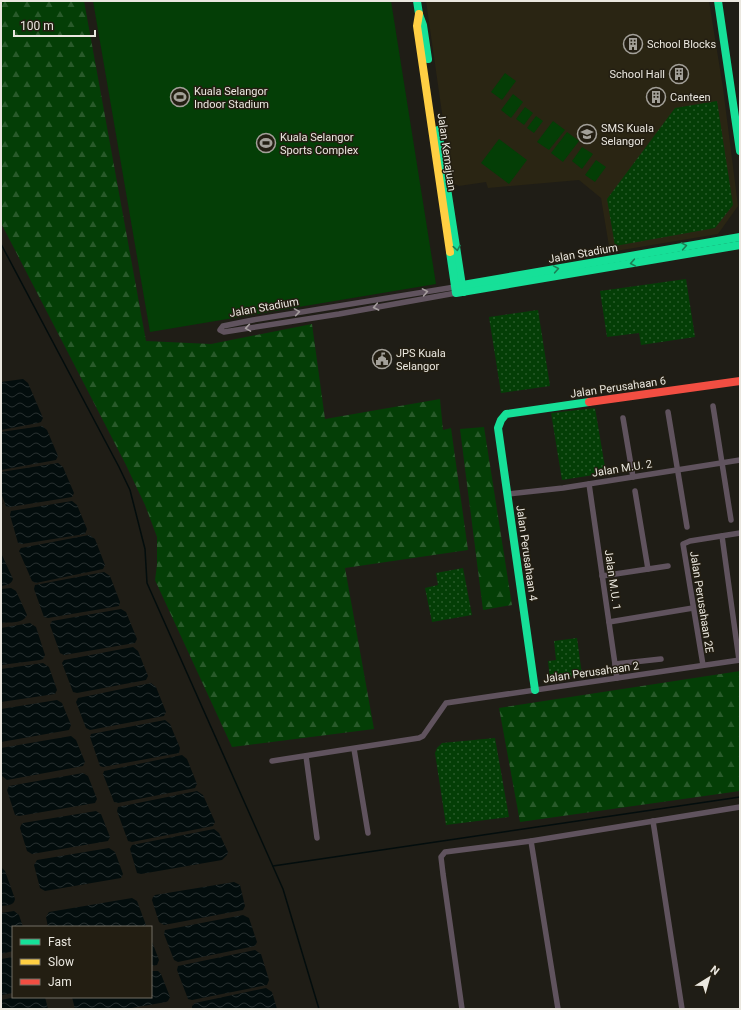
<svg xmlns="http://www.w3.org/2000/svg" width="741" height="1010" viewBox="0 0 741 1010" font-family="Roboto,sans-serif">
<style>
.built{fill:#2a2513}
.grass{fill:url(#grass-dots)}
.forest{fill:url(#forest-firs)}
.garden{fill:#043e06}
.water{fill:url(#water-waves)}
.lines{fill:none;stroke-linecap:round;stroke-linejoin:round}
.stream{stroke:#030d0d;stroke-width:1.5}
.street{stroke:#60535e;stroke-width:5.5}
.fast{stroke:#16e098;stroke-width:8}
.slow{stroke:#ffcf43;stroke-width:8}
.jam{stroke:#f24e42;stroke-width:8}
.oneway{stroke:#1c7f55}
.oneway2{stroke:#a59d9e}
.labels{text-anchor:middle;stroke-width:3;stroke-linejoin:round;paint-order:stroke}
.poi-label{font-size:11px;fill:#eae7df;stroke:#231e12;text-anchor:start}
.street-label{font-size:11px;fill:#eae7df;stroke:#231e12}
</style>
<defs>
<pattern id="grass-dots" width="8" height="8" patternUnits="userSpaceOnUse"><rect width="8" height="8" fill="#043e06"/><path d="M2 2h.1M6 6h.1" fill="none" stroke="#295a2a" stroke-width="1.8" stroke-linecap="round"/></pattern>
<pattern id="forest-firs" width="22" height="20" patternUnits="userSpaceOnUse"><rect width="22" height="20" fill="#043e06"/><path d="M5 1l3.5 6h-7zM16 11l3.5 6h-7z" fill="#295a2a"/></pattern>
<pattern id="water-waves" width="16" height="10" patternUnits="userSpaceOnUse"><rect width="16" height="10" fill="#030d0d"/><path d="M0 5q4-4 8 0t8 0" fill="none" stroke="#283030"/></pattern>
</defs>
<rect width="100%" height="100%" fill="#1f1d16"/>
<path class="built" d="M426 1H709L723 88 738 206 718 234 610 252 601 198 579 180 488 188 486 182 459 186 452 183Z"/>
<g class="grass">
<path d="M717 101 733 205 715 228 615 246 607 199 675 108Z"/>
<path d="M686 279 695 337 641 345 639 333 607 337 600 291Z"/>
<path d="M538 310 550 386 501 393 489 317Z"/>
<path d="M595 408 606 473 562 480 551 413Z"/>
<path d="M463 568 472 615 432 622 425 588 438 585 436 573Z"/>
<path d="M577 638 582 675 550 679 548 661 556 660 554 641Z"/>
<path d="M495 738 509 817 446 825 435 753 437 748 442 743Z"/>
</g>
<g class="forest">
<path d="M1 1H84L146 341 211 344 312 324 325 419 440 399 443 430 451 428 468 550 345 568 374 729 232 747 155 580 157 565V537L145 505 125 463 1 223Z"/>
<path d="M484 427 512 605 483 610 460 429Z"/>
<path d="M740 671V791L520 822 499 708Z"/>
</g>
<g class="garden">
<path d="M93 1H391L436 284 150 332Z"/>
<path d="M505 73 516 81 502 100 491 92Z"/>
<path d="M513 94 523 102 511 118 501 110Z"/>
<path d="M525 107 533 113 524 125 516 119Z"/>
<path d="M536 116 543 121 534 133 527 128Z"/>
<path d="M553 121 565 130 549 150 537 142Z"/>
<path d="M567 132 579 141 563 162 551 153Z"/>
<path d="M499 139 527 160 509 184 481 163Z"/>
<path d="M582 147 593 154 582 169 572 161Z"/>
<path d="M596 160 606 167 595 182 585 175Z"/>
</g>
<g class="water">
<path d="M23 379 28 383 43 418 41 422 38 423 1 430V382Z"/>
<path d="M42 426 47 430 58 456 56 460 1 470V432Z"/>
<path d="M58 463 63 467 74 493 72 497 10 507 6 506 1 493V472Z"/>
<path d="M72 501 77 505 87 529 85 534 22 544 18 543 10 515 11 511Z"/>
<path d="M89 535 95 539 105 565 103 569 36 583 32 581 19 551 21 548Z"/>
<path d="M1 553 13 579C11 585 6 585 1 586Z"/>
<path d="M104 572 110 576 120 602 119 606 48 618 44 617 34 589 35 585Z"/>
<path d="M11 588 16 591 27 615C23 624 9 622 1 623V589Z"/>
<path d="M121 609 126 612 137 639 135 643 64 655 60 653 50 625 52 621Z"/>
<path d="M30 623 36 627 45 655 43 659 40 660 1 665V628Z"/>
<path d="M133 647 138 651 148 676 146 680 77 693 73 692 62 663 64 660Z"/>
<path d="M43 663 49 667 57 690 55 694 1 702V669Z"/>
<path d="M151 683 156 687 166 712 164 716 90 730 86 728 76 702 78 698Z"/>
<path d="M57 700 62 703 71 725 69 730 1 742V709Z"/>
<path d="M165 720 170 724 180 748 179 753 103 767 100 766 90 737 91 734Z"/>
<path d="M71 736 76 740 85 762 83 766 7 780 2 776 1 748Z"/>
<path d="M182 755 187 759 197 784 195 788 118 803 114 802 103 774 104 771Z"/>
<path d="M83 773 88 776 97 799 95 803 19 816 15 815 7 790 9 786Z"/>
<path d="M197 791 203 795 215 822 213 826 132 842 128 841 117 811 118 807Z"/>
<path d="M96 811 101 814 110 837 108 841 32 854 27 851 20 828 21 825 23 823Z"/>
<path d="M214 829 219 833 228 852 227 855 222 860 141 874 137 873 130 849 132 845Z"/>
<path d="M109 848 115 852 123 874 121 878 45 891 40 888 34 865 37 860Z"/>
<path d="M1 867 5 871 15 899C14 906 7 905 1 906Z"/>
<path d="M234 882 240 885 245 906 243 910 164 925 159 922 152 900 153 897 155 895Z"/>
<path d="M132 898 137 901 146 925 145 927H48L46 917 49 912Z"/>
<path d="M14 911 19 915 23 927H13V951L1 954V913Z"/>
<path d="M243 915 249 918 257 942 255 946 178 962 174 960 164 934 165 930Z"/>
<path d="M151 939 159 960 157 965 151 966Z"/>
<path d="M255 950 261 954 269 980 267 985 192 1000 188 999 177 970 178 966Z"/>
<path d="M13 957V993L1 995V959Z"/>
<path d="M151 971H158L161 974 170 997 168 1001 166 1002 126 1009H75L72 997H151Z"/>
<path d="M266 988 272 992 277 1009 192 1008V1006L195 1003Z"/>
<path d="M16 997H45L48 1009H1V1000Z"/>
</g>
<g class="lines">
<g class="stream">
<path d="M1 244 119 467 130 490 145 549 147 583 283 889 319 1009"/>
<path d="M273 866 740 797"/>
</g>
<g class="street">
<path d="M455 287 253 320 223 326 220 330 224 332 339 314 456 293"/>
<path d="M713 406 731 520"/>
<path d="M668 412 687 527"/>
<path d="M623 418 633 477"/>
<path d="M589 484 617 678"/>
<path d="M635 491 648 569"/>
<path d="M507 494 563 488 740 460"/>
<path d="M722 536 739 660"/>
<path d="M602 576 668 566"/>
<path d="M609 622 693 608"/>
<path d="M615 664 661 659"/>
<path d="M703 665 683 544 690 541 740 533"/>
<path d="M354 749 368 833"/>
<path d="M306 756 317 838"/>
<path d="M272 761 419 738 423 736 446 703 740 660"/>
<path d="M653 821 682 1009"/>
<path d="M531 841 558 1009"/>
<path d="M462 1009 443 874 441 857 445 852 531 841 740 807"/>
</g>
<g class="fast">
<path d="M417 1 419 14 423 25 428 59"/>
<path d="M718 1 740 151"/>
<path d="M438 130 463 292"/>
<path d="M450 252 456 293 740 245"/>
<path d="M457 286 740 237"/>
<path d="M535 690 498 428 501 420 506 414 589 402"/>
</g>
<path class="slow" d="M419 14 417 26 450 252"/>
<path class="jam" d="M589 402 740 381"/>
</g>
<defs><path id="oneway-chevron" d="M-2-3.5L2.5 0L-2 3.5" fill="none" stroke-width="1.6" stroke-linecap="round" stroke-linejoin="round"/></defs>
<g class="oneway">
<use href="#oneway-chevron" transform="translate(684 246) rotate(-10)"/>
<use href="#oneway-chevron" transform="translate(457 248) rotate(81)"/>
<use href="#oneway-chevron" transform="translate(633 263) rotate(170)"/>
<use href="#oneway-chevron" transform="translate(556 269) rotate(-10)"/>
</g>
<g class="oneway2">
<use href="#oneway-chevron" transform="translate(425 292) rotate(-10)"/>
<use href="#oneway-chevron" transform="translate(376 307) rotate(169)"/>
<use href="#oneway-chevron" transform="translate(297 312) rotate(-9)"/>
<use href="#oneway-chevron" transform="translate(248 328) rotate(171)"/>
</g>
<defs>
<symbol id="building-ring" viewBox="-11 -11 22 22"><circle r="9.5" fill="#231e12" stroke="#a3a099" stroke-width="1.5"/><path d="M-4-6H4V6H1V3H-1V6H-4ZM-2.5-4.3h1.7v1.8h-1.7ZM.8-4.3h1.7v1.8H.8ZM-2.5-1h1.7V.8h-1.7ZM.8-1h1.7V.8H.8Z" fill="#a3a099"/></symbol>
<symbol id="stadium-ring" viewBox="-11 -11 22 22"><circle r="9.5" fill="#231e12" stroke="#a3a099" stroke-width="1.5"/><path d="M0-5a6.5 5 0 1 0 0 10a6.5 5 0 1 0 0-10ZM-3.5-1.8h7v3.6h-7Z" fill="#a3a099"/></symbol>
<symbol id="school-ring" viewBox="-11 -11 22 22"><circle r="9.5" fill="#231e12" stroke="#a3a099" stroke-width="1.5"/><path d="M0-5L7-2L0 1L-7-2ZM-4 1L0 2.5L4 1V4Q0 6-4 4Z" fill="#a3a099"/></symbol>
<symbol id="civic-ring" viewBox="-11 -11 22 22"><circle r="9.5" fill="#231e12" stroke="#a3a099" stroke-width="1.5"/><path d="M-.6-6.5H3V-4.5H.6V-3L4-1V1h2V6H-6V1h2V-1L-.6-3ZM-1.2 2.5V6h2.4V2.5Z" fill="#a3a099"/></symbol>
</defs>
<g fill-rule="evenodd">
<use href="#building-ring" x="622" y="33" width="22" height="22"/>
<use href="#building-ring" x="668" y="63" width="22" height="22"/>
<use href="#stadium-ring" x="169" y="86" width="22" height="22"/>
<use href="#building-ring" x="645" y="86" width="22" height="22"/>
<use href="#school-ring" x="576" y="123" width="22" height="22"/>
<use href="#stadium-ring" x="255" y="132" width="22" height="22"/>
<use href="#civic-ring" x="371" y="348" width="22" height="22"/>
</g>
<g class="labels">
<g class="poi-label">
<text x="647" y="48">School Blocks</text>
<text x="665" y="78" text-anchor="end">School Hall</text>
<text x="194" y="95">Kuala Selangor<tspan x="194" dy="13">Indoor Stadium</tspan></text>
<text x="670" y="101">Canteen</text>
<text x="601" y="132">SMS Kuala<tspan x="601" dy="13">Selangor</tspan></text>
<text x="280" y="141">Kuala Selangor<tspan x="280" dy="13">Sports Complex</tspan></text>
<text x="396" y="357">JPS Kuala<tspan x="396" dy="13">Selangor</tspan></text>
</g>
<g class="street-label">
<text transform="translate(447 152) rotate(82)" y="4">Jalan Kemajuan</text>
<text transform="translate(583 253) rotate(-10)" y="4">Jalan Stadium</text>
<text transform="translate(264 307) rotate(-10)" y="4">Jalan Stadium</text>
<text transform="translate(618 387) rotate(-8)" y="4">Jalan Perusahaan 6</text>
<text transform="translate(622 468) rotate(-9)" y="4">Jalan M.U. 2</text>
<text transform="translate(527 553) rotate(82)" y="4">Jalan Perusahaan 4</text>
<text transform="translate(613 580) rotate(82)" y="4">Jalan M.U. 1</text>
<text transform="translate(702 602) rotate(81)" y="4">Jalan Perusahaan 2E</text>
<text transform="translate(591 672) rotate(-8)" y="4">Jalan Perusahaan 2</text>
</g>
</g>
<rect width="741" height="1010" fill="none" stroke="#eae7df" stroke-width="4"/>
<rect x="12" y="926" width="140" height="72" fill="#231e12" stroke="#736e64"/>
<rect x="20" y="939" width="20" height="6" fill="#16e098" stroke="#736e64"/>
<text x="48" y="946" font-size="12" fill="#eae7df">Fast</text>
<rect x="20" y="959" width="20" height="6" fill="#ffcf43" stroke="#736e64"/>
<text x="48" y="966" font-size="12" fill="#eae7df">Slow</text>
<rect x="20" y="979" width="20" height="6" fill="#f24e42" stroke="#736e64"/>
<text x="48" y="986" font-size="12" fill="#eae7df">Jam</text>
<g transform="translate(709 978) rotate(37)" stroke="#231e12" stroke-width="3" paint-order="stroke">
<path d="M0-3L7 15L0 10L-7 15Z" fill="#eae7df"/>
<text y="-6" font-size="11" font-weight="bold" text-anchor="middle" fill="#eae7df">N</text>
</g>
<path d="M14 30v6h81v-6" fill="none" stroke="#eae7df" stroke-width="2"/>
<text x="20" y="30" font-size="12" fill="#eae7df" stroke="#231e12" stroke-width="3" paint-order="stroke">100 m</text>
</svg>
